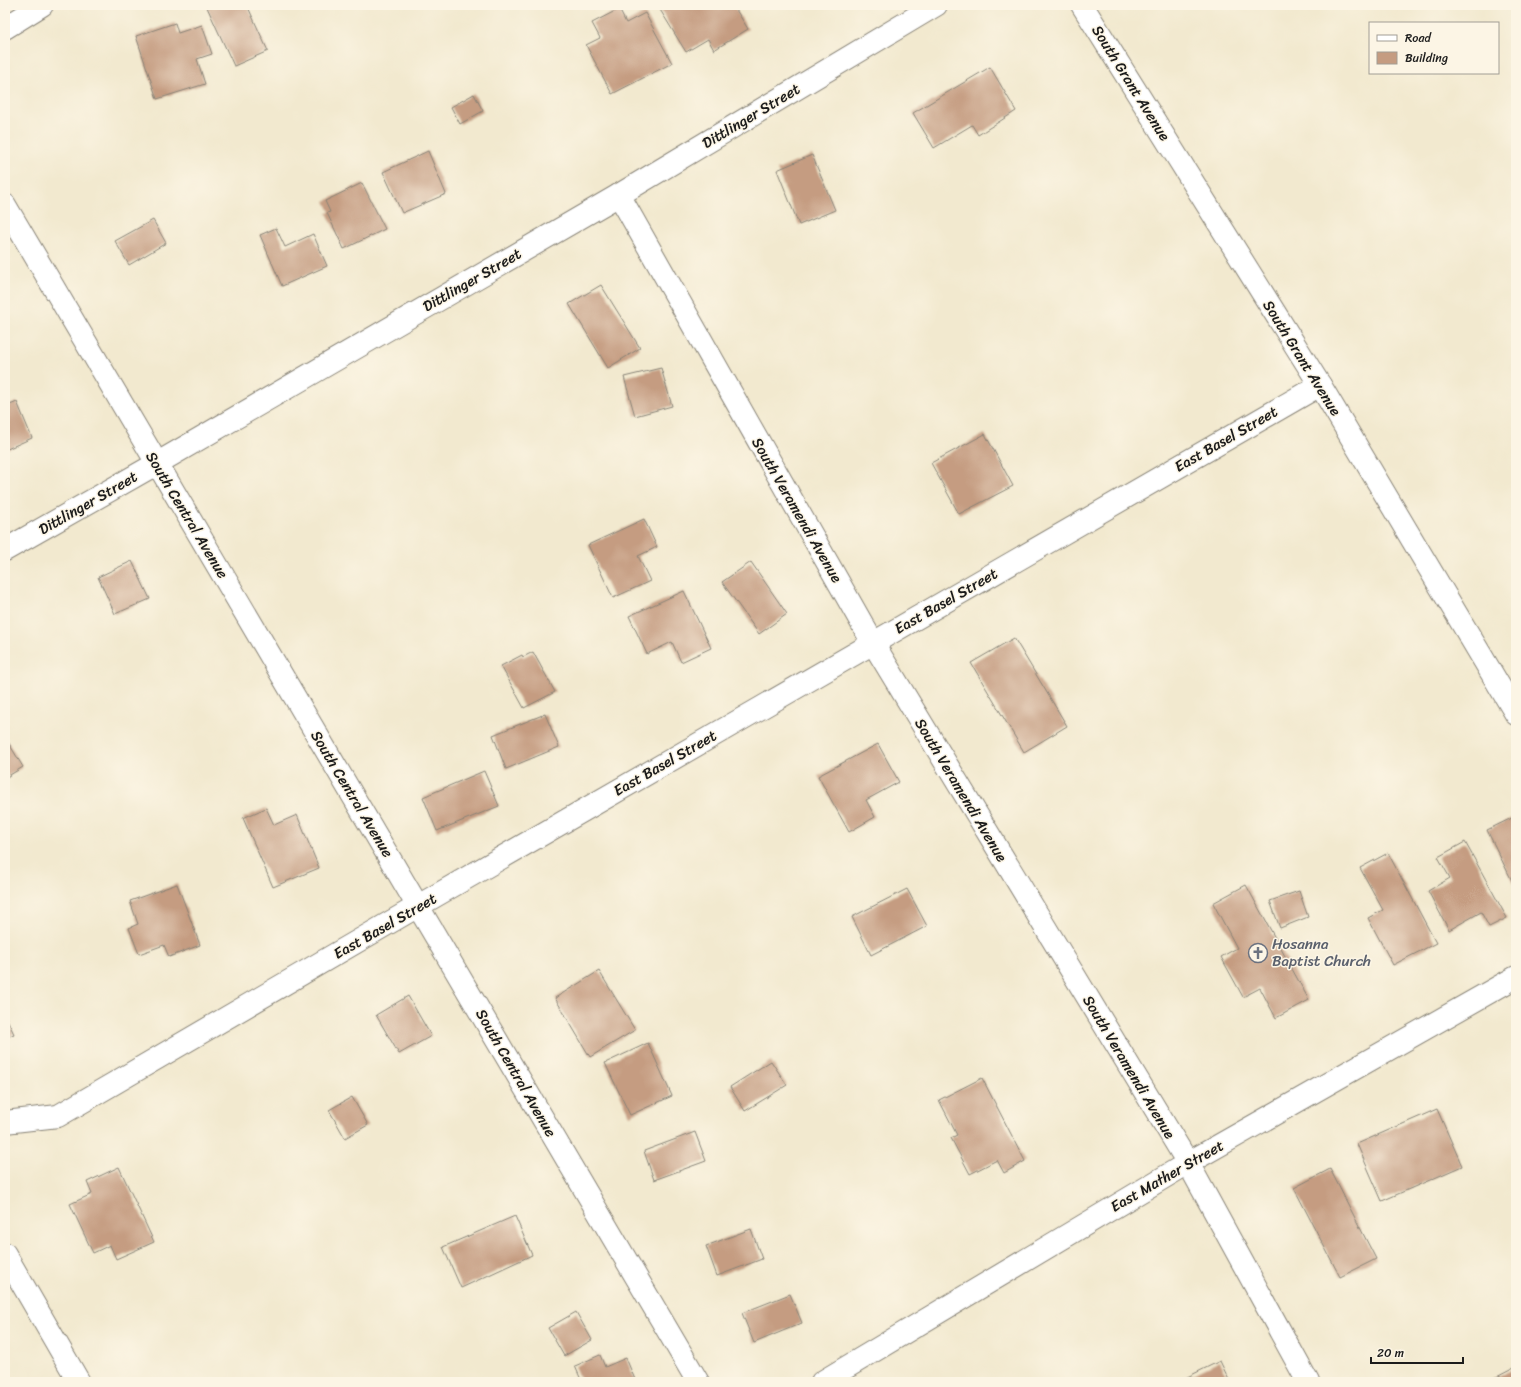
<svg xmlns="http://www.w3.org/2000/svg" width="1521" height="1387" viewBox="0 0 1521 1387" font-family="Sriracha,sans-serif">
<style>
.building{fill:#c59c81}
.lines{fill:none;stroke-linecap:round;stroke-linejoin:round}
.street-casing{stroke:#878276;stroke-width:24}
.street{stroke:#fff;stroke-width:22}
.labels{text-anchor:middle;stroke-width:3;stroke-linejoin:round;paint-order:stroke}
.street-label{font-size:15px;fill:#1c1c1c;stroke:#fcf5e5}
.worship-label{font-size:15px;fill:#5b616d;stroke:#fcf5e5;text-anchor:start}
</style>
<rect width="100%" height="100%" fill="#fcf5e5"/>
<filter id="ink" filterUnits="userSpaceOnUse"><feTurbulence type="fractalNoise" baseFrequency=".025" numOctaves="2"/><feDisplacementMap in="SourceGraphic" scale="8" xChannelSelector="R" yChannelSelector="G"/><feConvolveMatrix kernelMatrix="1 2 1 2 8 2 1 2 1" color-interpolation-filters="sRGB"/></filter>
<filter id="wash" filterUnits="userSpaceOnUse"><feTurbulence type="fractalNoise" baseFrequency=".012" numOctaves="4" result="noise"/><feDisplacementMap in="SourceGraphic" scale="16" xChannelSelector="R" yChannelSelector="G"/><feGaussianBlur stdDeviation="0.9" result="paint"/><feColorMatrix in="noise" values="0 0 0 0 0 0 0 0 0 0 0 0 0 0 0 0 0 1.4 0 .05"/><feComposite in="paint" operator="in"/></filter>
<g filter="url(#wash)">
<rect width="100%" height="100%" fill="#f2e9cf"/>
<g id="blocks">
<g class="building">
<path d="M206 5H247L268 51 234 66Z"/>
<path d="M664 5H733L748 29 714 50 708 39 686 52 659 8Z"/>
<path d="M619 9 626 23 645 13 672 63 612 94 586 45 600 38 592 23Z"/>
<path d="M175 23 178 33 202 25 212 54 197 59 205 84 157 99 136 36Z"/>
<path d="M990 67 1016 111 978 135 972 125 934 148 913 113Z"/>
<path d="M474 94 483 111 460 124 451 107Z"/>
<path d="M428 151 446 194 402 213 383 172Z"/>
<path d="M812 155 835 210 799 225 777 170Z"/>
<path d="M362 183 385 229 344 249 327 213 330 212 325 201Z"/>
<path d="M153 220 166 243 129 265 115 241Z"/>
<path d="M276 228 285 247 313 234 327 266 282 286 260 235Z"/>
<path d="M601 285 640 348 608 368 569 304Z"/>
<path d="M661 368 672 406 635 416 624 377Z"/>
<path d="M17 402 32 438 5 450V407Z"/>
<path d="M985 434 1013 486 959 514 931 463Z"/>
<path d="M644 519 657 547 638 556 650 581 613 598 588 545Z"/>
<path d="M132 561 150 599 115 614 98 577Z"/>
<path d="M751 562 787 614 759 634 722 582Z"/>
<path d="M684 591 711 648 681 662 672 642 647 654 629 616Z"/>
<path d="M1014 638 1067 726 1024 752 971 663Z"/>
<path d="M533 652 555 692 524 708 501 666 522 655 523 657Z"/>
<path d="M545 714 559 747 506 769 493 735Z"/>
<path d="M5 737 23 767 5 778Z"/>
<path d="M878 744 899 782 866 800 875 817 849 832 818 776Z"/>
<path d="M484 771 499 806 437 831 423 797Z"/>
<path d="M266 808 274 825 297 815 319 868 273 887 243 818Z"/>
<path d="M1516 816V889L1487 830Z"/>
<path d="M1465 842 1507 918 1489 927 1481 912 1449 930 1428 891 1450 878 1438 857Z"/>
<path d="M1388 853 1436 943 1393 965 1368 918 1383 910 1360 868Z"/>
<path d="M177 884 200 945 169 957 164 945 139 954 129 928 138 924 130 901Z"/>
<path d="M1246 885 1309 1000 1276 1018 1260 988 1243 997 1221 957 1237 948 1213 903Z"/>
<path d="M907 889 927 926 871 955 852 917Z"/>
<path d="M1299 891 1308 917 1280 928 1270 901Z"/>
<path d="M599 971 635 1030 590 1057 555 998Z"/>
<path d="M408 996 431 1036 399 1054 376 1015Z"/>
<path d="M5 1015 14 1034 5 1038Z"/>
<path d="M648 1043 672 1096 630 1115 605 1063Z"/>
<path d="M771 1061 787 1085 745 1111 730 1087Z"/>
<path d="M982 1078 1025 1161 1004 1173 997 1160 970 1174 951 1138 957 1135 939 1100Z"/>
<path d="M352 1097 368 1125 345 1138 329 1110Z"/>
<path d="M1437 1109 1462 1166 1382 1201 1357 1144Z"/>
<path d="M695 1132 706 1161 654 1180 644 1151Z"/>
<path d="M119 1167 154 1242 116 1259 110 1245 93 1253 70 1204 92 1194 87 1182Z"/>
<path d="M1330 1169 1376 1259 1340 1277 1294 1188Z"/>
<path d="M515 1216 532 1255 461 1288 443 1247Z"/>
<path d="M751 1229 762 1259 717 1276 706 1246Z"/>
<path d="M790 1294 802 1323 754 1343 742 1313Z"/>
<path d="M576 1312 592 1340 564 1356 548 1328Z"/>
<path d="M600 1355 605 1367 626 1358 636 1382H582L575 1366Z"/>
<path d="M1220 1361 1230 1382H1177Z"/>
<path d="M1516 1367V1382H1487Z"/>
</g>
</g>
</g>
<g filter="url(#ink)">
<use href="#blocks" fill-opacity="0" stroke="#878276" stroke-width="1"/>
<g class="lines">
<defs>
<g id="street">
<path d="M1082 5 1320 385 1516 714"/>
<path d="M5 28 42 5"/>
<path d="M619 195 873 643 1188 1163 1308 1382"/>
<path d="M5 205 698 1382"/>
<path d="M5 550 156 464 619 195 936 5"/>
<path d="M5 1122 58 1116 418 906 1320 385"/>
<path d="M5 1254 79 1382"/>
<path d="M822 1382 1188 1163 1516 977"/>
</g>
</defs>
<use href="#street" class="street-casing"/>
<use href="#street" class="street"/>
</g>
</g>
<defs>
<symbol id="church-ring" viewBox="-11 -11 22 22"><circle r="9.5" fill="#fcf5e5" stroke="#6b7280" stroke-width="1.5"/><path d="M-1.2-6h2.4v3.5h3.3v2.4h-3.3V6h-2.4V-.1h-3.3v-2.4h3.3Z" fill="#6b7280"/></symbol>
</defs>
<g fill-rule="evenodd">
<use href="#church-ring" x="1247" y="942" width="22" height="22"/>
</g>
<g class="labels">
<g class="street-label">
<text transform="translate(1131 83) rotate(58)" y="5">South Grant Avenue</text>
<text transform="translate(751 116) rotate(-31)" y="5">Dittlinger Street</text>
<text transform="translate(472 280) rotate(-30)" y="5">Dittlinger Street</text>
<text transform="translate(1302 358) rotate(58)" y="5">South Grant Avenue</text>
<text transform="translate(1226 439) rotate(-30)" y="5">East Basel Street</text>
<text transform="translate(88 503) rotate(-30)" y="5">Dittlinger Street</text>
<text transform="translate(797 510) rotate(60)" y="5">South Veramendi Avenue</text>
<text transform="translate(187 515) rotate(59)" y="5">South Central Avenue</text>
<text transform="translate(946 601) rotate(-30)" y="5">East Basel Street</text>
<text transform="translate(665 763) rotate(-30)" y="5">East Basel Street</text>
<text transform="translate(961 790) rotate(59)" y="5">South Veramendi Avenue</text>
<text transform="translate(352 794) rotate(59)" y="5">South Central Avenue</text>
<text transform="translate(385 926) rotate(-30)" y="5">East Basel Street</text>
<text transform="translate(1129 1067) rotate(59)" y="5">South Veramendi Avenue</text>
<text transform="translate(516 1073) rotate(60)" y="5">South Central Avenue</text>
<text transform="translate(1167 1176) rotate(-30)" y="5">East Mather Street</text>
</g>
<g class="worship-label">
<text x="1272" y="949">Hosanna<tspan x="1272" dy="17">Baptist Church</tspan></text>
</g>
</g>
<rect width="1521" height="1387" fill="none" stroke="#fcf5e5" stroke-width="20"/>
<rect x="1369" y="22" width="130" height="52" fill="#fcf5e5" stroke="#a29e95"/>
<rect x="1377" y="35" width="20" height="6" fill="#ffffff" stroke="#a29e95"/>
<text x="1405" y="42" font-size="12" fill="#1c1c1c">Road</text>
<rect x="1377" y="52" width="20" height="12" fill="#c59c81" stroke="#a29e95"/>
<text x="1405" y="62" font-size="12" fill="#1c1c1c">Building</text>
<path d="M1371 1357v6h92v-6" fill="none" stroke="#1c1c1c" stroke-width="2"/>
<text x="1377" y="1357" font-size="12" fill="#1c1c1c" stroke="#fcf5e5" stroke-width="3" paint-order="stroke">20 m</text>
</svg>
